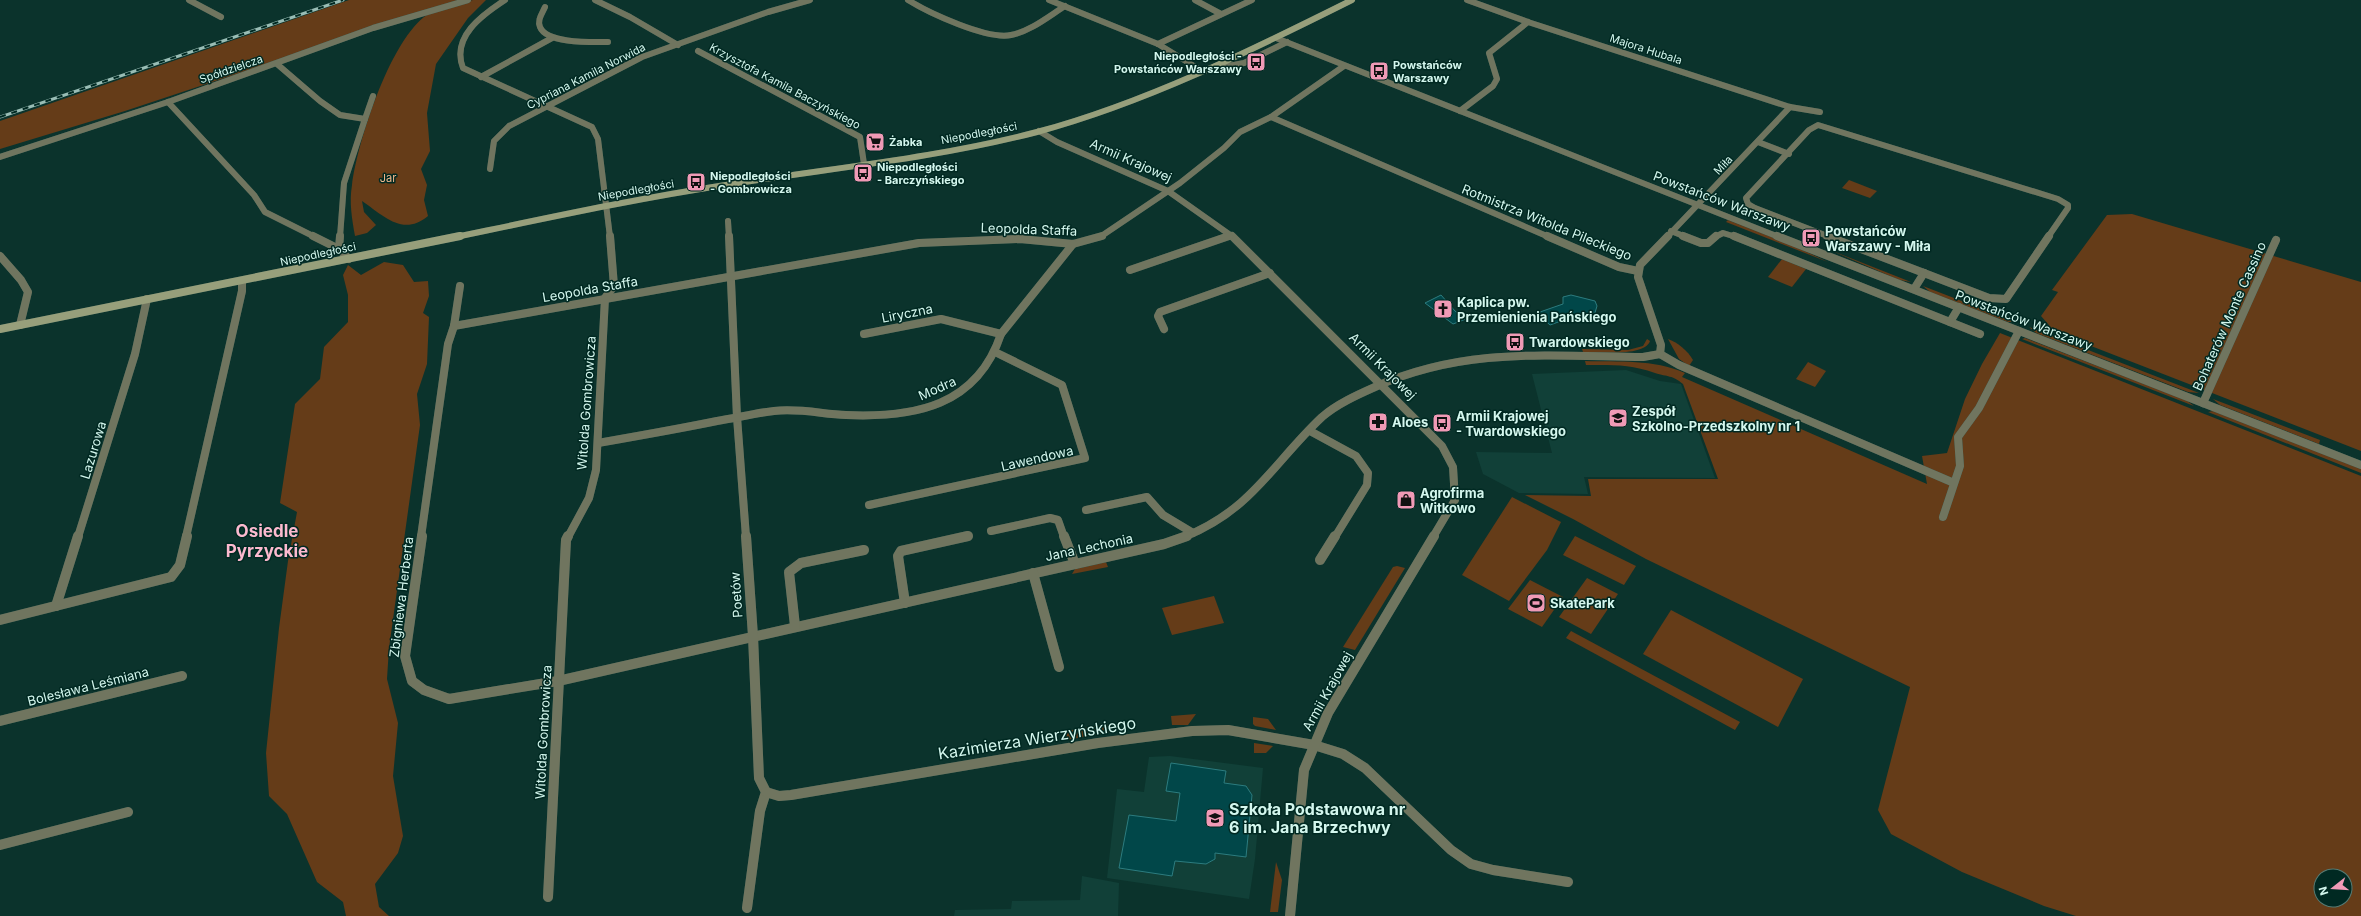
<svg xmlns="http://www.w3.org/2000/svg" width="2361" height="916" viewBox="0 0 2361 916" font-family="Inter,sans-serif">
<style>
.built{fill:#114038}
.green{fill:#653c18;fill-rule:evenodd}
.building{fill:#014749;stroke:#2c7c7f}
.lines{fill:none;stroke-linecap:round;stroke-linejoin:round}
.street-far2-casing{stroke:#2b524b;stroke-width:6}
.street-far1-casing{stroke:#2b524b;stroke-width:8}
.street-casing{stroke:#2b524b;stroke-width:10}
.secondary-far1-casing{stroke:#2b524b;stroke-width:6}
.secondary-casing{stroke:#2b524b;stroke-width:8}
.street-far2{stroke:#70755f;stroke-width:6}
.street-far1{stroke:#70755f;stroke-width:8}
.street{stroke:#70755f;stroke-width:10}
.secondary-far1{stroke:#979f7b;stroke-width:6}
.secondary{stroke:#979f7b;stroke-width:8}
.rail-casing{stroke:#99bdb5;stroke-width:3}
.rail{stroke:#002922;stroke-width:2;stroke-dasharray:6;stroke-linecap:butt}
.labels{text-anchor:middle;stroke-width:3;stroke-linejoin:round;paint-order:stroke}
.far-street-label{font-size:11px;fill:#d4f7ee;stroke:#002922}
.far-poi-label{font-size:11px;font-weight:bold;fill:#d4f7ee;stroke:#002922;text-anchor:start}
.far-park-label{font-size:11px;fill:#f3b98e;stroke:#002922}
.street-label{font-size:13px;fill:#d4f7ee;stroke:#002922}
.poi-label{font-size:13px;font-weight:bold;fill:#d4f7ee;stroke:#002922;text-anchor:start}
.near-street-label{font-size:16px;fill:#d4f7ee;stroke:#002922}
.near-poi-label{font-size:16px;font-weight:bold;fill:#d4f7ee;stroke:#002922;text-anchor:start}
.district-label{font-size:17px;font-weight:bold;fill:#fcbacf;stroke:#002922}
</style>
<rect width="100%" height="100%" fill="#0b332c"/>
<g class="built">
<path d="M1626 370 1660 381 1681 384 1715 478 1584 477 1588 494 1519 493 1483 474 1476 452 1552 453 1532 374Z"/>
<path d="M1170 756 1263 768 1255 859 1249 899 1107 878 1117 789 1144 792 1149 757Z"/>
<path d="M1082 876 1119 883 1118 916H954L955 910 1011 909 1012 901 1080 900Z"/>
</g>
<g class="green">
<path d="M349 0H459L125 111 0 149V121Z"/>
<path d="M473 0H486L468 18 436 64 427 113 430 151 421 169 427 185 424 200 428 216C403 237 384 216 362 201L364 212 376 225 367 233 355 236C352 219 349 202 352 185 358 140 389 45 424 17 437 6 457 4 473 0Z"/>
<path d="M1849 180 1877 191 1870 198 1842 188Z"/>
<path d="M2132 214 2361 282V451L2055 332 2041 316 2058 292 2052 290 2107 215Z"/>
<path d="M1728 220 1792 245 1828 262 1726 222Z"/>
<path d="M1830 250 1911 282 1899 280Z"/>
<path d="M1782 259 1806 269 1792 287 1768 277Z"/>
<path d="M384 262 403 265 414 282 428 281 429 296 423 313 429 317 427 364 417 394 420 425 389 648 387 679 398 723 393 776 403 836 398 853 375 884 379 907 389 916H346L343 902 317 882 287 814 269 796 266 753 279 628 288 561 297 512 280 503 295 404 320 379 324 347 348 322V295L343 275 348 265 361 275Z"/>
<path d="M1923 286 2016 322H2008L1930 292Z"/>
<path d="M2029 327 2199 393 2188 392 2036 333Z"/>
<path d="M2000 333 2361 476V916H2076L2044 906 1962 872 1891 834 1878 810 1910 687 1646 559 1573 519 1525 495 1591 496 1588 479H1718L1683 384C1672 375 1668 377 1655 373 1630 364 1612 365 1586 365L1585 361C1619 362 1653 359 1685 373L1682 377 1927 484 1922 456 1947 453 1965 399 1982 364ZM2321 876H2345V900H2321Z"/>
<path d="M2025 338 2186 400 2194 406 2022 339Z"/>
<path d="M1647 339 1650 341C1645 357 1597 352 1583 352L1582 349 1628 350 1643 346Z"/>
<path d="M1668 339C1677 342 1688 351 1693 360L1689 366 1679 359Z"/>
<path d="M1808 362 1826 371 1815 387 1796 379Z"/>
<path d="M2213 399 2320 440 2319 444 2220 405Z"/>
<path d="M2213 411 2361 469V473L2208 412Z"/>
<path d="M1512 497 1561 522 1547 550 1509 601 1462 575Z"/>
<path d="M1575 536 1636 566 1624 585 1563 555Z"/>
<path d="M1106 562 1108 567 1072 574 1075 569Z"/>
<path d="M1397 566 1405 568 1355 650 1343 647 1393 567Z"/>
<path d="M1587 578 1618 594 1591 634 1559 617Z"/>
<path d="M1530 580 1563 597 1542 627 1508 609Z"/>
<path d="M1214 596 1224 623 1172 635 1162 608Z"/>
<path d="M1671 610 1803 679 1778 727 1643 654Z"/>
<path d="M1571 631 1740 722 1735 730 1566 638Z"/>
<path d="M1196 714 1188 725H1172L1171 716Z"/>
<path d="M1253 717 1268 719 1276 730 1255 726 1253 724Z"/>
<path d="M1107 724 1110 732 1067 740 1066 731Z"/>
<path d="M1254 743 1273 746 1266 753H1254Z"/>
<path d="M1276 862 1282 880 1278 912H1270Z"/>
</g>
<g class="building">
<path d="M1441 295 1455 311 1466 319 1453 324 1425 303Z"/>
<path d="M1571 295 1595 301 1597 306 1594 316 1587 318 1575 316 1550 325 1537 313 1563 304V297Z"/>
<path d="M1171 763 1226 771 1224 783 1246 786 1252 795 1246 857 1215 853V859L1206 864 1175 861 1172 876 1119 868 1129 815 1176 821 1180 793 1166 791Z"/>
</g>
<g class="lines">
<defs>
<g id="street-far2">
<path d="M189 0 221 17"/>
<path d="M505 0C482 15 451 37 463 68L592 127 598 139 610 237"/>
<path d="M595 0 630 17 678 45"/>
<path d="M908 0C929 13 987 40 1011 35 1031 31 1049 16 1065 6"/>
<path d="M1049 0 1158 44 1202 71 1244 63 1287 42"/>
<path d="M1195 0 1221 14"/>
<path d="M1467 0 1528 22 1790 107 1820 112"/>
<path d="M545 7C542 14 537 20 540 27 547 44 593 42 608 42"/>
<path d="M1276 38 1779 237"/>
<path d="M1158 44 1252 0"/>
<path d="M698 51 860 137 864 164"/>
<path d="M277 64 320 101 340 115 365 119 344 183 340 237"/>
<path d="M481 77 552 38"/>
<path d="M168 102 254 195 265 212 315 237"/>
<path d="M1460 111 1493 86 1497 79 1489 53 1528 22"/>
<path d="M1271 117 1549 237"/>
<path d="M365 119 373 96"/>
<path d="M1039 131 1057 142 1168 191 1233 237"/>
<path d="M1758 142 1789 154"/>
<path d="M0 157 168 102 373 28 468 0"/>
<path d="M490 169 494 141 509 126 642 57 768 12 810 0"/>
<path d="M728 221 729 237"/>
<path d="M1671 231 1686 237"/>
<path d="M1100 237 1180 183 1224 148 1240 132 1271 117 1344 66"/>
<path d="M1226 237 1231 235"/>
<path d="M1667 237 1790 107"/>
<path d="M1715 237 1723 233 1736 237"/>
<path d="M1830 237 1755 208 1748 204 1746 198 1809 130 1818 125 2058 199 2068 205V208L2048 237"/>
</g>
<g id="street-far1">
<path d="M313 236 339 249 349 259"/>
<path d="M729 236 737 417 746 537"/>
<path d="M1232 236 1442 446 1453 467 1455 500 1433 537"/>
<path d="M1547 236 1619 267 1638 271"/>
<path d="M1683 236 1701 243H1708L1716 236"/>
<path d="M1734 236 1980 334"/>
<path d="M1777 236 2361 465"/>
<path d="M1827 236 1924 273"/>
<path d="M339 249 340 236"/>
<path d="M0 256 21 280 28 292 20 325"/>
<path d="M1130 270 1229 236"/>
<path d="M1924 273 1989 298 2006 299 2049 236"/>
<path d="M1914 289 1924 273"/>
<path d="M1950 322 1959 307"/>
<path d="M454 326 919 243 1020 239 1073 244 1102 236"/>
<path d="M1164 329 1158 316 1160 312 1270 273"/>
<path d="M864 334 941 319 1001 334"/>
<path d="M1660 354 1679 365 1954 483"/>
<path d="M1660 354 1661 345 1638 277 1640 265 1668 236"/>
<path d="M2203 403 2276 240"/>
<path d="M1310 431 1356 456 1368 473 1367 485 1335 537"/>
<path d="M598 443C638 436 678 429 717 421 736 418 755 413 774 411 799 408 822 414 846 415 915 418 977 406 1001 334L1073 244"/>
<path d="M869 505 1085 458 1062 385 995 352"/>
<path d="M1086 510 1147 497 1163 515 1193 533"/>
<path d="M1943 517 1960 466 1958 437 1979 408 2019 331"/>
<path d="M991 531 1050 518 1058 520 1064 537"/>
<path d="M78 537 135 354 147 299"/>
<path d="M186 537 242 291V281"/>
<path d="M421 537 448 344 454 326 460 286"/>
<path d="M568 537 589 498 596 470 605 298 614 286 610 236"/>
<path d="M966 537 968 536"/>
<path d="M1184 537C1252 510 1273 463 1322 417 1337 404 1357 395 1375 387 1464 347 1548 356 1643 357L1660 354"/>
</g>
<g id="street">
<path d="M422 536 405 656 412 681 424 690 449 699 558 681 1164 544 1187 536"/>
<path d="M746 536 753 636 759 778 766 792 760 811 747 908"/>
<path d="M1064 536 1075 564"/>
<path d="M1320 560 1335 536"/>
<path d="M1033 573 1059 667"/>
<path d="M905 603 898 556 901 551 968 536"/>
<path d="M56 606 78 536"/>
<path d="M0 620 171 577 180 565 187 536"/>
<path d="M795 626 789 572 801 563 864 550"/>
<path d="M0 721 182 676"/>
<path d="M766 792 779 796 791 795 1098 743 1192 731 1228 730 1314 745 1343 754 1365 768 1451 850 1471 864 1493 870 1568 882"/>
<path d="M0 845 128 812"/>
<path d="M548 897 566 540 568 536"/>
<path d="M1290 916 1304 770 1328 713 1434 536"/>
</g>
<path id="secondary-far1" d="M456 237C547 218 639 198 732 184 833 168 937 158 1037 132 1145 103 1252 50 1352 0"/>
<path id="secondary" d="M0 329 460 236"/>
</defs>
<use href="#street-far2" class="street-far2-casing"/>
<use href="#street-far1" class="street-far1-casing"/>
<use href="#street" class="street-casing"/>
<use href="#secondary-far1" class="secondary-far1-casing"/>
<use href="#secondary" class="secondary-casing"/>
<use href="#street-far2" class="street-far2"/>
<use href="#street-far1" class="street-far1"/>
<use href="#street" class="street"/>
<use href="#secondary-far1" class="secondary-far1"/>
<use href="#secondary" class="secondary"/>
<defs>
<path id="rail" d="M0 117 343 0"/>
</defs>
<use href="#rail" class="rail-casing"/>
<use href="#rail" class="rail"/>
</g>
<defs>
<symbol id="bus-square" viewBox="-11 -11 22 22"><rect x="-9" y="-9" width="18" height="18" rx="4" fill="#f09ab6" stroke="#002922"/><path d="M-5-6H5V4H4V6H2V4H-2V6H-4V4H-5ZM-3.5-4V0h7V-4ZM-3.5 1.2v1.5H-2V1.2ZM2 1.2v1.5H3.5V1.2Z" fill="#111"/></symbol>
<symbol id="supermarket-square" viewBox="-11 -11 22 22"><rect x="-9" y="-9" width="18" height="18" rx="4" fill="#f09ab6" stroke="#002922"/><path d="M-6-5.5h2.5l.6 2H6L4.5 2H-2.5L-4.4-4H-6ZM-1.5 3.2a1.3 1.3 0 1 0 .1 0ZM3 3.2a1.3 1.3 0 1 0 .1 0Z" fill="#111"/></symbol>
<symbol id="church-square" viewBox="-11 -11 22 22"><rect x="-9" y="-9" width="18" height="18" rx="4" fill="#f09ab6" stroke="#002922"/><path d="M-1.2-6h2.4v3.5h3.3v2.4h-3.3V6h-2.4V-.1h-3.3v-2.4h3.3Z" fill="#111"/></symbol>
<symbol id="school-square" viewBox="-11 -11 22 22"><rect x="-9" y="-9" width="18" height="18" rx="4" fill="#f09ab6" stroke="#002922"/><path d="M0-5L7-2L0 1L-7-2ZM-4 1L0 2.5L4 1V4Q0 6-4 4Z" fill="#111"/></symbol>
<symbol id="pharmacy-square" viewBox="-11 -11 22 22"><rect x="-9" y="-9" width="18" height="18" rx="4" fill="#f09ab6" stroke="#002922"/><path d="M-2-6h4v4h4v4h-4v4h-4v-4h-4v-4h4Z" fill="#111"/></symbol>
<symbol id="shop-square" viewBox="-11 -11 22 22"><rect x="-9" y="-9" width="18" height="18" rx="4" fill="#f09ab6" stroke="#002922"/><path d="M-5-2.5h2.3a2.7 3.5 0 0 1 5.4 0H5L5.5 6h-11ZM-1.5-2.5h3a1.5 2.3 0 0 0-3 0Z" fill="#111"/></symbol>
<symbol id="stadium-square" viewBox="-11 -11 22 22"><rect x="-9" y="-9" width="18" height="18" rx="4" fill="#f09ab6" stroke="#002922"/><path d="M0-5a6.5 5 0 1 0 0 10a6.5 5 0 1 0 0-10ZM-3.5-1.8h7v3.6h-7Z" fill="#111"/></symbol>
</defs>
<g fill-rule="evenodd">
<use href="#bus-square" x="1245" y="51" width="22" height="22"/>
<use href="#bus-square" x="1368" y="60" width="22" height="22"/>
<use href="#supermarket-square" x="864" y="131" width="22" height="22"/>
<use href="#bus-square" x="852" y="162" width="22" height="22"/>
<use href="#bus-square" x="685" y="171" width="22" height="22"/>
<use href="#bus-square" x="1800" y="227" width="22" height="22"/>
<use href="#church-square" x="1432" y="298" width="22" height="22"/>
<use href="#bus-square" x="1504" y="331" width="22" height="22"/>
<use href="#school-square" x="1607" y="407" width="22" height="22"/>
<use href="#pharmacy-square" x="1367" y="411" width="22" height="22"/>
<use href="#bus-square" x="1431" y="412" width="22" height="22"/>
<use href="#shop-square" x="1395" y="489" width="22" height="22"/>
<use href="#stadium-square" x="1525" y="592" width="22" height="22"/>
<use href="#school-square" x="1204" y="807" width="22" height="22"/>
</g>
<g class="labels">
<g class="far-street-label">
<text transform="translate(1646 49) rotate(18)" y="4">Majora Hubala</text>
<text transform="translate(231 69) rotate(-19)" y="4">Spółdzielcza</text>
<text transform="translate(586 76) rotate(-27)" y="4">Cypriana Kamila Norwida</text>
<text transform="translate(785 86) rotate(28)" y="4">Krzysztofa Kamila Baczyńskiego</text>
<text transform="translate(979 133) rotate(-11)" y="4">Niepodległości</text>
<text transform="translate(1723 165) rotate(-47)" y="4">Miła</text>
<text transform="translate(636 190) rotate(-10)" y="4">Niepodległości</text>
<text transform="translate(318 254) rotate(-12)" y="4">Niepodległości</text>
</g>
<g class="far-poi-label">
<text x="1242" y="60" text-anchor="end">Niepodległości -<tspan x="1242" dy="13">Powstańców Warszawy</tspan></text>
<text x="1393" y="69">Powstańców<tspan x="1393" dy="13">Warszawy</tspan></text>
<text x="889" y="146">Żabka</text>
<text x="877" y="171">Niepodległości<tspan x="877" dy="13">- Barczyńskiego</tspan></text>
<text x="710" y="180">Niepodległości<tspan x="710" dy="13">- Gombrowicza</tspan></text>
</g>
<g class="far-park-label">
<text x="388" y="182">Jar</text>
</g>
<g class="street-label">
<text transform="translate(1131 160) rotate(24)" y="5">Armii Krajowej</text>
<text transform="translate(1722 201) rotate(21)" y="5">Powstańców Warszawy</text>
<text transform="translate(1547 222) rotate(22)" y="5">Rotmistrza Witolda Pileckiego</text>
<text transform="translate(1029 229) rotate(2)" y="5">Leopolda Staffa</text>
<text transform="translate(590 289) rotate(-10)" y="5">Leopolda Staffa</text>
<text transform="translate(907 313) rotate(-11)" y="5">Liryczna</text>
<text transform="translate(2229 316) rotate(-66)" y="5">Bohaterów Monte Cassino</text>
<text transform="translate(2024 320) rotate(21)" y="5">Powstańców Warszawy</text>
<text transform="translate(1383 366) rotate(45)" y="5">Armii Krajowej</text>
<text transform="translate(937 388) rotate(-24)" y="5">Modra</text>
<text transform="translate(586 403) rotate(-86)" y="5">Witolda Gombrowicza</text>
<text transform="translate(93 450) rotate(-73)" y="5">Lazurowa</text>
<text transform="translate(1037 458) rotate(-13)" y="5">Lawendowa</text>
<text transform="translate(1089 547) rotate(-12)" y="5">Jana Lechonia</text>
<text transform="translate(736 595) rotate(-94)" y="5">Poetów</text>
<text transform="translate(401 597) rotate(-83)" y="5">Zbigniewa Herberta</text>
<text transform="translate(88 686) rotate(-14)" y="5">Bolesława Leśmiana</text>
<text transform="translate(1327 691) rotate(-61)" y="5">Armii Krajowej</text>
<text transform="translate(543 732) rotate(-87)" y="5">Witolda Gombrowicza</text>
</g>
<g class="poi-label">
<text x="1825" y="236">Powstańców<tspan x="1825" dy="15">Warszawy - Miła</tspan></text>
<text x="1457" y="307">Kaplica pw.<tspan x="1457" dy="15">Przemienienia Pańskiego</tspan></text>
<text x="1529" y="347">Twardowskiego</text>
<text x="1632" y="416">Zespół<tspan x="1632" dy="15">Szkolno-Przedszkolny nr 1</tspan></text>
<text x="1456" y="421">Armii Krajowej<tspan x="1456" dy="15">- Twardowskiego</tspan></text>
<text x="1392" y="427">Aloes</text>
<text x="1420" y="498">Agrofirma<tspan x="1420" dy="15">Witkowo</tspan></text>
<text x="1550" y="608">SkatePark</text>
</g>
<g class="near-street-label">
<text transform="translate(1037 738) rotate(-9)" y="6">Kazimierza Wierzyńskiego</text>
</g>
<g class="near-poi-label">
<text x="1229" y="815">Szkoła Podstawowa nr<tspan x="1229" dy="18">6 im. Jana Brzechwy</tspan></text>
</g>
<g class="district-label">
<text x="267" y="537">Osiedle<tspan x="267" dy="20">Pyrzyckie</tspan></text>
</g>
</g>
<g transform="translate(2333 888) rotate(253)"><circle r="19" fill="#002922" stroke="#557b74"/>
<path d="M0-3L7 15L0 10L-7 15Z" fill="#f09ab6"/>
<text y="-6" font-size="11" font-weight="bold" text-anchor="middle" fill="#d4f7ee">N</text>
</g>
</svg>
